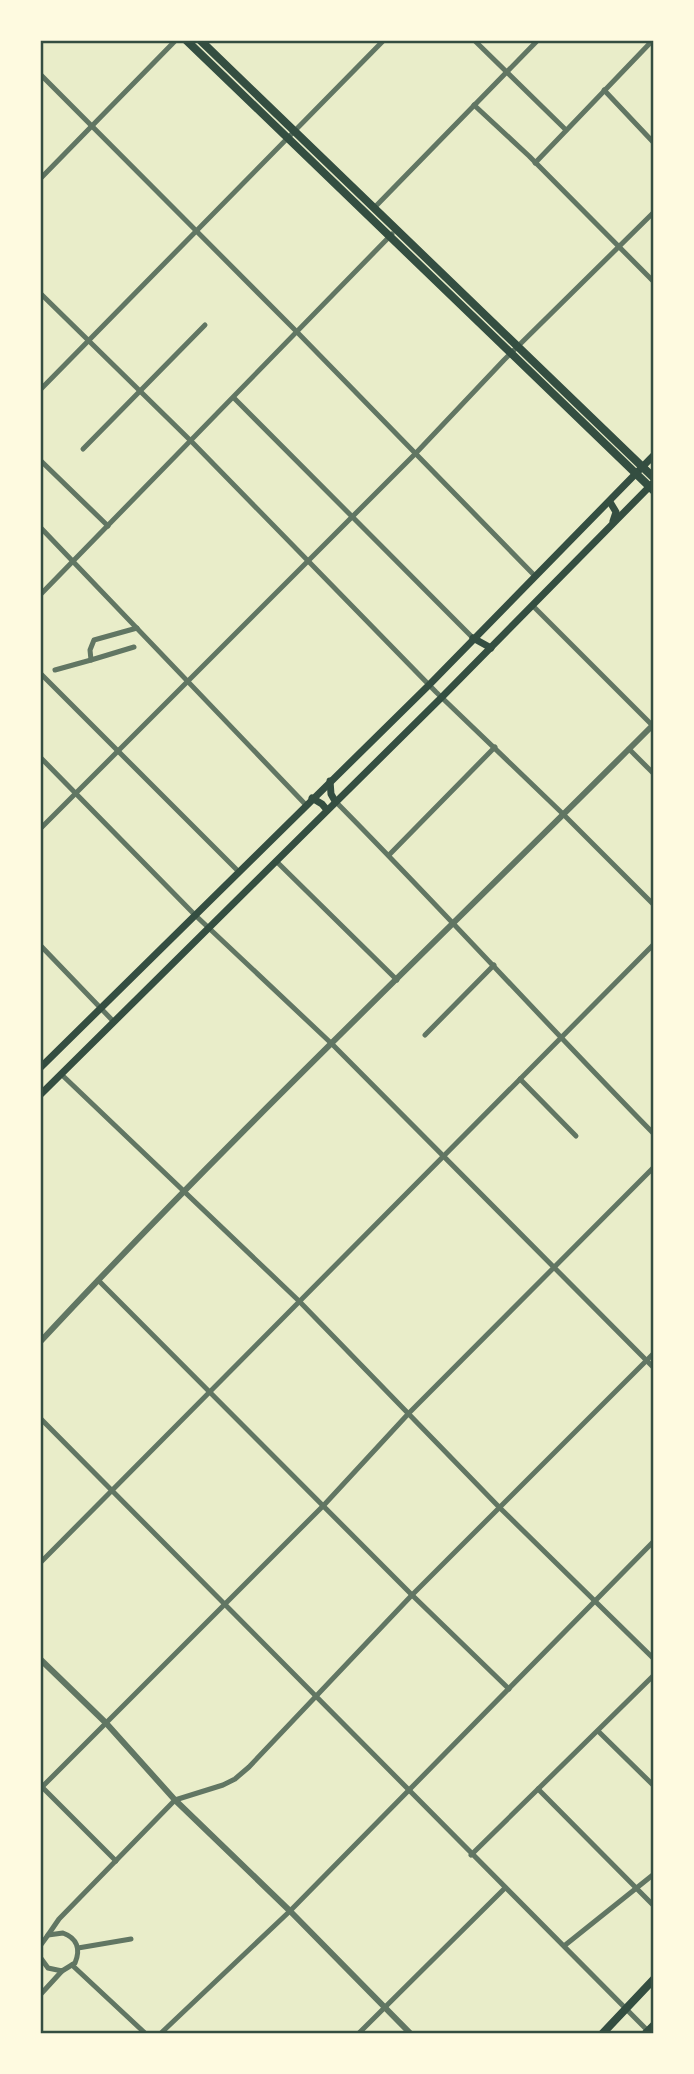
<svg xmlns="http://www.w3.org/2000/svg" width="694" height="2074" viewBox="0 0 694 2074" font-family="'Playfair Display',serif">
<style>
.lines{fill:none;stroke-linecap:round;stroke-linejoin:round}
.minor{stroke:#617663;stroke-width:5}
.tertiary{stroke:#617663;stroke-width:6}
.secondary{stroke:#344e41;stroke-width:7}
.primary{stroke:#344e41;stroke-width:8}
.neatline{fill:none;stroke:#344e41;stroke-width:2.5}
</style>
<rect width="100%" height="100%" fill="#e9edc9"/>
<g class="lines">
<g class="minor">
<path d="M474 40 566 130"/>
<path d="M40 74 297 332 535 576"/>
<path d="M604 90 654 143"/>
<path d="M474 105 529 156 654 282"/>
<path d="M535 163 653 40"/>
<path d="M40 179 176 40"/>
<path d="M374 208 538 40"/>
<path d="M40 293 191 441 436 692 562 813 654 905"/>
<path d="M40 390 384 40"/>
<path d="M234 398 473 638"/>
<path d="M83 449 205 325"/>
<path d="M40 460 108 526"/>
<path d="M40 527 306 805"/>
<path d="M40 595 392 234"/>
<path d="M533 606 652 725"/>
<path d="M134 647 91 660 90 650 94 640 137 628"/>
<path d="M55 670 91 660"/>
<path d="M40 673 238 871"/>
<path d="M629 749 654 774"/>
<path d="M40 757 195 915 332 1044 654 1368"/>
<path d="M335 801C443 910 546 1024 654 1134"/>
<path d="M40 829 416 453 504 360 654 212"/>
<path d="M389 855 495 747"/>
<path d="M276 861 397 980"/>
<path d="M40 945 114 1022"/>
<path d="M425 1035 494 965"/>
<path d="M61 1074 299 1301 499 1507 654 1659"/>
<path d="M520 1079 576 1136"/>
<path d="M98 1280 412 1595 509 1689"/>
<path d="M40 1418 651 2034"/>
<path d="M40 1563 654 944"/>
<path d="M598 1731 654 1786"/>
<path d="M42 1787 116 1861"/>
<path d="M40 1789 324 1505 409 1413 654 1167"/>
<path d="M538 1789 654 1906"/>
<path d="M471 1855 654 1675"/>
<path d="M48 1935 59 1919 175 1800 223 1785 235 1779 249 1767 412 1595 654 1353"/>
<path d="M40 1946 48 1935 63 1933C77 1938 81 1949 75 1963L62 1971 48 1968 40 1957"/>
<path d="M564 1946 654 1874"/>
<path d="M78 1948 131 1939"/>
<path d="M72 1965 146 2034"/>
<path d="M40 1995 62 1971"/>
<path d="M160 2034 290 1911 654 1541"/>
<path d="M358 2034 505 1888"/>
</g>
<g class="tertiary">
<path d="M40 1342C238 1129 449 930 654 724"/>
<path d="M40 1659 106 1723 175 1800 290 1911 411 2034"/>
</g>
<g class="secondary">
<path d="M610 502 616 512 613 521"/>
<path d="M473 638 491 648"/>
<path d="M330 781 331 794 335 801"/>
<path d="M312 798 322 804 327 810"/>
<path d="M40 1068 429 685 654 455"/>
<path d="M40 1095 442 697 654 482"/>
</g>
<g class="primary">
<path d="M186 40 654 491"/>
<path d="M200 40 654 478"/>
<path d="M602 2034 654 1979"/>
<path d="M645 2034 654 2025"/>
</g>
</g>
<rect width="694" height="2074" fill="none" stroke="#fefae0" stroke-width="84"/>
<rect x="42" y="42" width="610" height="1990" class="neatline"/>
</svg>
